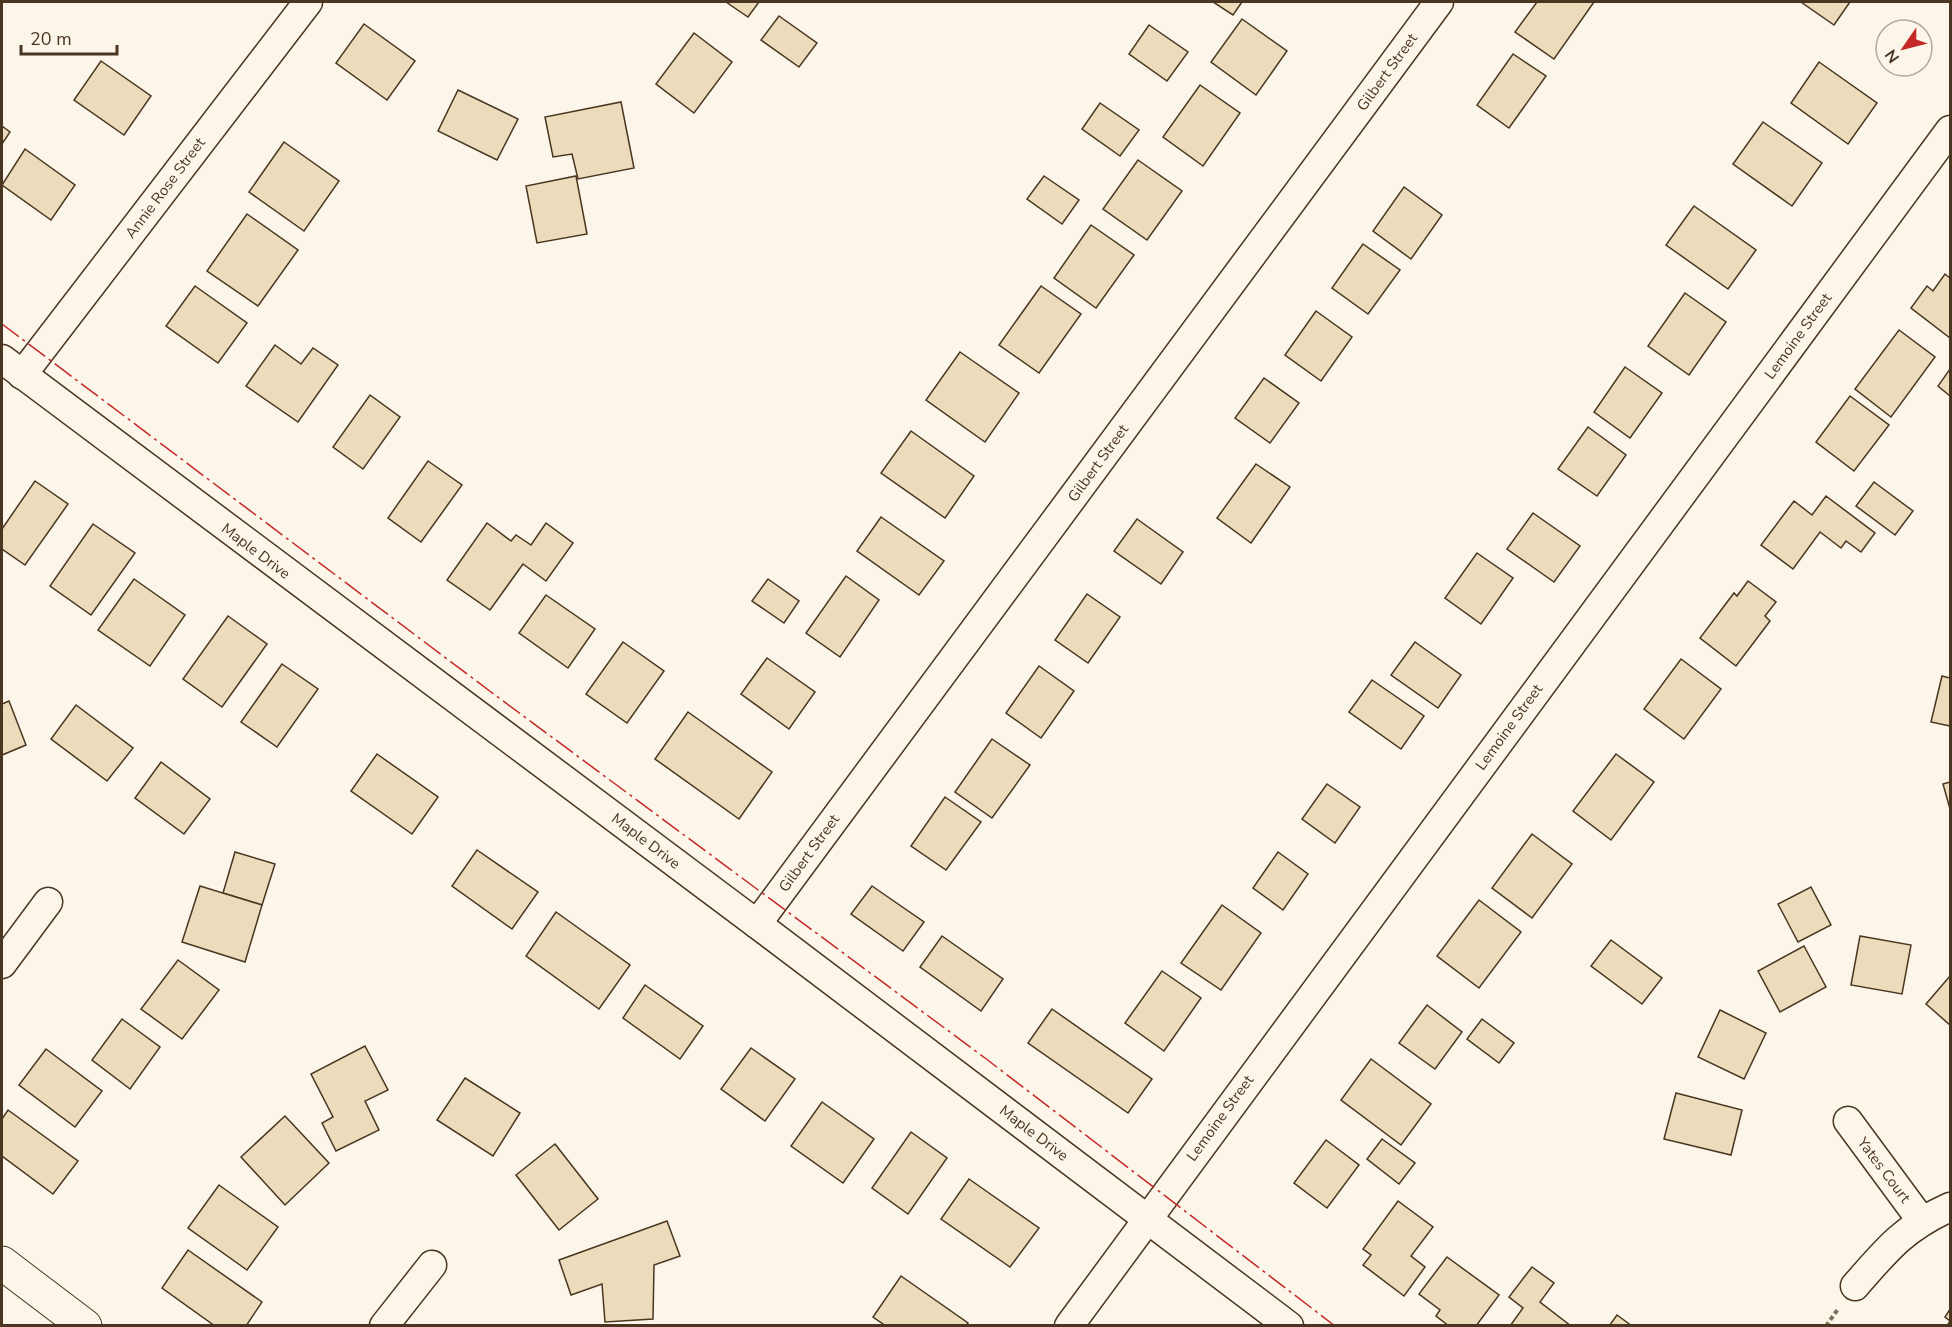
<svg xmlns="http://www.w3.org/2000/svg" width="1952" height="1327" viewBox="0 0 1952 1327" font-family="'Nunito Sans',sans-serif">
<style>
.building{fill:#ecdcbc;stroke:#4a3520;stroke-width:1.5}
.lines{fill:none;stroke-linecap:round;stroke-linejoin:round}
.street-casing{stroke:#4a3520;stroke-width:31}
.secondary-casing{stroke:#4a3520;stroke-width:35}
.path{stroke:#7f6f5c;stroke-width:4;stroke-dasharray:4.5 3;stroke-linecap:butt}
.street{stroke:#fbf6e9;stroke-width:28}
.secondary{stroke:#fbf6e9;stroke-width:33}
.power{stroke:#c62828;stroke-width:1.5;stroke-dasharray:21 4.5 3 4.5;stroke-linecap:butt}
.labels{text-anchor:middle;stroke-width:4.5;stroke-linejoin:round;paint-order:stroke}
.street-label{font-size:15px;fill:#4a3520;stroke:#fbf6e9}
</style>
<rect width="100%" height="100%" fill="#fbf6e9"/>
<g class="building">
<path d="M726 2H759L748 17Z"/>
<path d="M1213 2H1242L1233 15Z"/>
<path d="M1537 2H1594L1554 59 1515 32Z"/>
<path d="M1801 2H1850L1834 25Z"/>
<path d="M779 16 817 43 799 67 761 40Z"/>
<path d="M1242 19 1287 51 1256 95 1211 62Z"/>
<path d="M364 24 415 61 387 100 336 63Z"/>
<path d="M1149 25 1188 52 1167 81 1129 54Z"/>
<path d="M694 33 732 62 694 113 656 84Z"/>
<path d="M1513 54 1546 76 1509 128 1477 105Z"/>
<path d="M101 61 151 96 124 135 74 100Z"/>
<path d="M1819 62 1877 103 1848 144 1791 103Z"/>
<path d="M1200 85 1240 113 1203 166 1163 137Z"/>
<path d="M458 90 518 119 497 160 438 131Z"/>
<path d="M621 102 634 168 578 179 572 154 553 157 545 117Z"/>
<path d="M1100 103 1139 130 1120 156 1082 129Z"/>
<path d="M1763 122 1822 163 1792 206 1733 164Z"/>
<path d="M2 126 10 132 2 144Z"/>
<path d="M284 142 339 181 304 231 249 192Z"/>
<path d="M25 149 75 185 51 220 2 185Z"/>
<path d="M1138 160 1182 191 1147 240 1103 209Z"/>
<path d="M576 176 587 234 537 243 526 186Z"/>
<path d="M1044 176 1079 200 1062 224 1027 199Z"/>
<path d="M1404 187 1442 215 1411 259 1373 231Z"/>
<path d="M1694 206 1756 250 1728 289 1666 245Z"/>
<path d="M247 214 298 250 258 306 207 271Z"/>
<path d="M1091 225 1134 255 1096 308 1054 278Z"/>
<path d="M1363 244 1400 270 1368 314 1332 288Z"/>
<path d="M1945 274 1950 278V338L1911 308 1927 286 1933 291Z"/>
<path d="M195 286 247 323 218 363 166 326Z"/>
<path d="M1041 286 1081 314 1039 373 999 345Z"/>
<path d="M1685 293 1726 322 1689 375 1648 346Z"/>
<path d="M1316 311 1352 337 1321 381 1285 355Z"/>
<path d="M1899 330 1935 357 1891 417 1855 389Z"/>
<path d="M275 345 301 364 313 348 338 365 298 422 246 386Z"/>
<path d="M960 352 1019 393 985 442 926 400Z"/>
<path d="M1625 367 1662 393 1630 438 1594 412Z"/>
<path d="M1950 369V396L1938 386Z"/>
<path d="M1264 378 1299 403 1270 443 1235 418Z"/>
<path d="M370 395 400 417 363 469 333 447Z"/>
<path d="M1850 396 1889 425 1854 471 1816 442Z"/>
<path d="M1588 427 1626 455 1597 496 1558 469Z"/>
<path d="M911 431 974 476 945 518 881 473Z"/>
<path d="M428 461 462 485 421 542 388 518Z"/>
<path d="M1256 464 1290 487 1251 543 1217 518Z"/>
<path d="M35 481 68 504 25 565 2 549V529Z"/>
<path d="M1874 482 1913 511 1895 535 1856 506Z"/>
<path d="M1826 496 1875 533 1861 552 1846 541 1841 548 1820 532 1793 569 1761 545 1794 501 1812 515Z"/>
<path d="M1533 513 1580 546 1554 582 1507 549Z"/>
<path d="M881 517 944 561 919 595 857 551Z"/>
<path d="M1137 519 1183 552 1161 584 1114 551Z"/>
<path d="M487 523 511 541 516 535 531 545 546 523 573 543 546 581 523 564 490 610 447 580Z"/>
<path d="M93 524 135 553 91 615 50 586Z"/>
<path d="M1477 553 1513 578 1481 624 1445 598Z"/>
<path d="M846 576 879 600 840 657 806 633Z"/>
<path d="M134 579 185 615 150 666 98 630Z"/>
<path d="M768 579 799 601 784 623 752 601Z"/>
<path d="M1748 581 1776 602 1765 616 1770 621 1736 666 1700 638 1734 593 1737 596Z"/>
<path d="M1087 594 1120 617 1088 663 1055 640Z"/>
<path d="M546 595 595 629 568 668 519 633Z"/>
<path d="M228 616 267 644 222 707 183 679Z"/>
<path d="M623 642 664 671 627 723 586 694Z"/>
<path d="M1415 642 1461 675 1438 708 1391 675Z"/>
<path d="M767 658 815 692 789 729 741 694Z"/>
<path d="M1681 659 1721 689 1684 739 1644 709Z"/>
<path d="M282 664 318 689 277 747 241 722Z"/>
<path d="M1039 666 1074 691 1041 738 1006 713Z"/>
<path d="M1942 676 1950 678V726L1931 722Z"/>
<path d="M1372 680 1424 716 1401 749 1349 712Z"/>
<path d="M9 701 26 745 2 755V704Z"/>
<path d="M76 705 133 748 107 781 51 739Z"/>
<path d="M688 712 772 772 739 819 655 759Z"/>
<path d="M992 739 1030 765 992 818 955 792Z"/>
<path d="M377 754 438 797 412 834 351 791Z"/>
<path d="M1616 754 1654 782 1611 840 1573 811Z"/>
<path d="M161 762 210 799 184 834 135 798Z"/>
<path d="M1950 782V809L1943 784Z"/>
<path d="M1327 784 1360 807 1335 843 1302 819Z"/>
<path d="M945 797 981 822 946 870 911 846Z"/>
<path d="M1532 834 1572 864 1532 918 1492 888Z"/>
<path d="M477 850 538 892 512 929 452 886Z"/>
<path d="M235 852 275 864 262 905 223 893Z"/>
<path d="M1278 852 1308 874 1283 910 1253 888Z"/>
<path d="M200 886 262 905 245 962 182 942Z"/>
<path d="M872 886 924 922 903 951 851 914Z"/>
<path d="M1811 887 1831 925 1798 942 1778 904Z"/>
<path d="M1479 900 1521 932 1479 988 1437 956Z"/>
<path d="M1222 905 1261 933 1221 990 1181 963Z"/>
<path d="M556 912 630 965 599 1009 526 956Z"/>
<path d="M942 936 1003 979 981 1011 920 967Z"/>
<path d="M1860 936 1911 945 1902 994 1851 985Z"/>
<path d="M1611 940 1662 978 1642 1004 1591 966Z"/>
<path d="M1804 946 1826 987 1780 1012 1758 971Z"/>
<path d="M178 960 219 990 182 1039 141 1009Z"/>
<path d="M1162 971 1201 998 1164 1051 1125 1023Z"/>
<path d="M1950 976V1025L1926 1004Z"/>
<path d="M645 985 703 1026 680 1059 623 1018Z"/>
<path d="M1427 1005 1462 1032 1435 1069 1399 1043Z"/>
<path d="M1052 1009 1152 1079 1128 1113 1028 1043Z"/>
<path d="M1720 1010 1766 1033 1744 1079 1698 1057Z"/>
<path d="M122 1019 160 1047 130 1089 92 1060Z"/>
<path d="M1482 1019 1514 1043 1499 1063 1467 1039Z"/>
<path d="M365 1046 388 1090 365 1101 379 1130 336 1151 322 1123 333 1117 311 1074Z"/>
<path d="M751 1048 795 1079 765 1121 721 1089Z"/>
<path d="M46 1049 102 1091 75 1127 19 1085Z"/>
<path d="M1371 1059 1431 1104 1401 1145 1341 1100Z"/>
<path d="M465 1078 520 1113 493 1156 437 1120Z"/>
<path d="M1676 1093 1742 1110 1731 1155 1664 1139Z"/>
<path d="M822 1102 874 1139 843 1183 791 1146Z"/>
<path d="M8 1110 78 1161 53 1194 2 1156V1119Z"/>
<path d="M285 1116 329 1163 285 1205 241 1157Z"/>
<path d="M911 1132 947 1158 908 1214 872 1188Z"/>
<path d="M1382 1139 1415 1163 1399 1184 1367 1159Z"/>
<path d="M1326 1140 1359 1165 1327 1208 1294 1183Z"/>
<path d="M555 1144 598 1199 559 1230 516 1175Z"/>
<path d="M969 1179 1039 1228 1010 1267 941 1219Z"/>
<path d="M219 1185 278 1227 247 1270 188 1228Z"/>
<path d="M1398 1201 1433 1227 1411 1256 1425 1267 1404 1296 1363 1265 1371 1255 1363 1249Z"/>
<path d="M667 1221 680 1256 654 1265 653 1319 605 1322 602 1284 571 1295 559 1260Z"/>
<path d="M188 1250 262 1302 246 1326H215L162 1288Z"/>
<path d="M1447 1257 1499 1295 1476 1326H1449L1436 1316 1440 1310 1419 1294Z"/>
<path d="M1532 1267 1554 1283 1540 1302 1571 1326H1510L1523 1308 1509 1297Z"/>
<path d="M901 1276 968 1323 966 1326H886L873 1317Z"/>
<path d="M1950 1309V1326H1947L1950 1321 1945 1317Z"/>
<path d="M1617 1315 1632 1326H1609Z"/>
</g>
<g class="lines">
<defs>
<g id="street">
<path d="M2 359 757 924 1289 1326"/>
<path d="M22 375 308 2"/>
<path d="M757 924 1439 2"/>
<path d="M2 964 48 902"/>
<path d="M1848 1121 1921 1220"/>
<path d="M1855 1286C1887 1249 1905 1227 1950 1207"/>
<path d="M384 1326 432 1265"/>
<path d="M1069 1326 1950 130"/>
</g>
<path id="secondary" d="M2 1263 85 1326"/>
</defs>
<use href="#street" class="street-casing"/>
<use href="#secondary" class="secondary-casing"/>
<g class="path">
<path d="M1949 2H1950"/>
<path d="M1826 1326 1838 1309"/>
</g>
<use href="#street" class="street"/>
<use href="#secondary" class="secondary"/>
<path class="power" d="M2 324 491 692 985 1058 1335 1326"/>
</g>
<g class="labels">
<g class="street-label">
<text transform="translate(1387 72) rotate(-54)" y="5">Gilbert Street</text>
<text transform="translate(165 188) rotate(-53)" y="5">Annie Rose Street</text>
<text transform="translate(1798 336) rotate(-54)" y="5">Lemoine Street</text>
<text transform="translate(1098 463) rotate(-54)" y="5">Gilbert Street</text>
<text transform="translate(256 551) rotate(37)" y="5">Maple Drive</text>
<text transform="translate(1509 727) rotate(-54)" y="5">Lemoine Street</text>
<text transform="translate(646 841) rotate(37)" y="5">Maple Drive</text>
<text transform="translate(809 853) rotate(-54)" y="5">Gilbert Street</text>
<text transform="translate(1220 1118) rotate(-54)" y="5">Lemoine Street</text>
<text transform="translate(1034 1133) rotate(37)" y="5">Maple Drive</text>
<text transform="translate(1884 1170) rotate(53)" y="5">Yates Court</text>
</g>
</g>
<rect width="1952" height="1327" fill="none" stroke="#4a3520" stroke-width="6"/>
<g transform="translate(1904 48) rotate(235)"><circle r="28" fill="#fbf6e9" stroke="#b4a999" stroke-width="1.5"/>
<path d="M0-4.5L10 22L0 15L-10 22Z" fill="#c62828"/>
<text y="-9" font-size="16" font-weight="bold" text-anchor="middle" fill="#4a3520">N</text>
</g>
<path d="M21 45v9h96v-9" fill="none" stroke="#4a3520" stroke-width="3"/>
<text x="30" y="45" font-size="18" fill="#4a3520" stroke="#fbf6e9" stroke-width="4.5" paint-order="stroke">20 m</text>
</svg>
